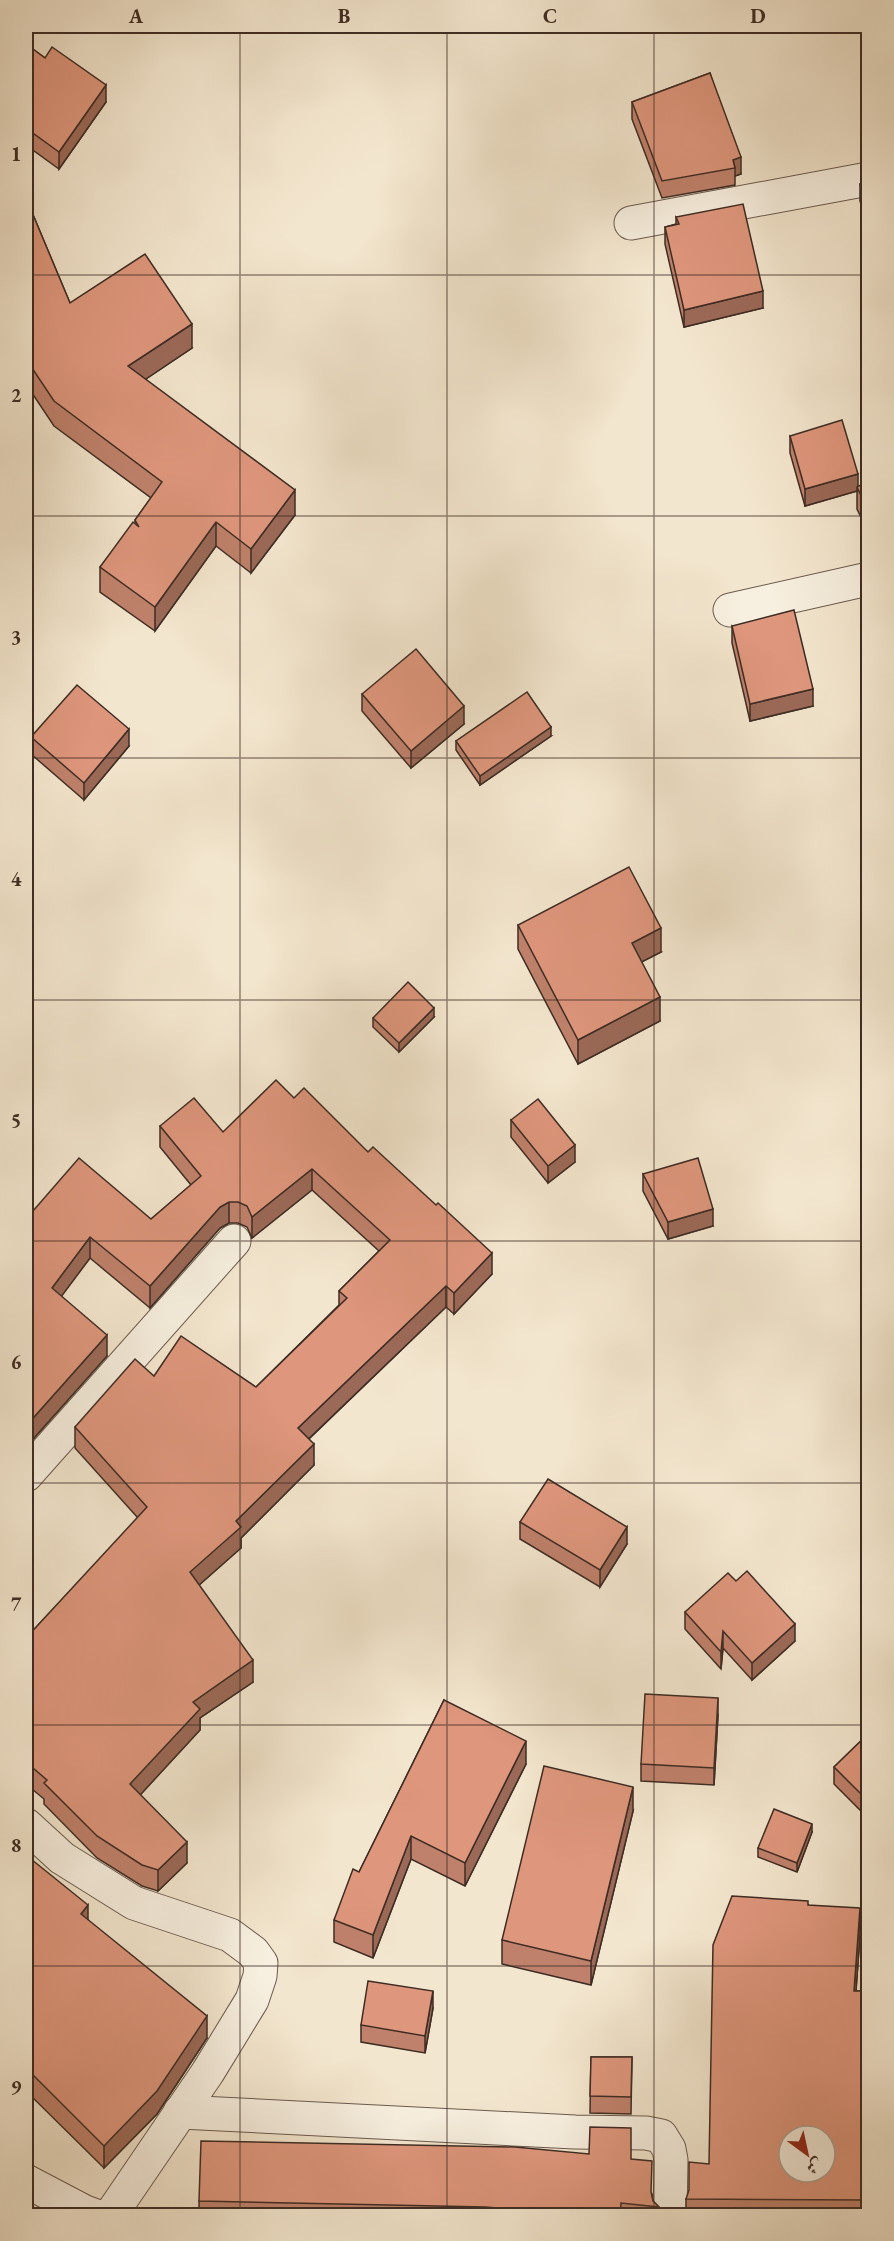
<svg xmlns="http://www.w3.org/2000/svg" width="894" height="2241" viewBox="0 0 894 2241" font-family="'EB Garamond',Amiri,serif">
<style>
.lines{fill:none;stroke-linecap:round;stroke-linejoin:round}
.minor-casing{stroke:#6b5a4e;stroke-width:35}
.minor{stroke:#f7efdf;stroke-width:33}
.wall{fill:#bf816b;stroke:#3e2c24;stroke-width:1.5}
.shaded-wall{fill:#9b6957;stroke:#3e2c24;stroke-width:1.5}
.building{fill:#de967c;stroke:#3e2c24;stroke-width:1.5;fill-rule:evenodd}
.grid{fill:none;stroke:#3e2c24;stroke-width:1.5;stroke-opacity:0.55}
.neatline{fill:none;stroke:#3e2c24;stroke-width:2}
.grid-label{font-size:20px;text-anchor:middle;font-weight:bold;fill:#3e2c24}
</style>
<rect width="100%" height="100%" fill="#f3e6ce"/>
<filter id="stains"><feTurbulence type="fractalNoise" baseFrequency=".00333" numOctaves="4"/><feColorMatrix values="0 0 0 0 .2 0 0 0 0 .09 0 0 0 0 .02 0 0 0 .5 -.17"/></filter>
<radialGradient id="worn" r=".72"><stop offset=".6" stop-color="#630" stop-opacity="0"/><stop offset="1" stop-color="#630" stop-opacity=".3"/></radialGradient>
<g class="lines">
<defs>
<g id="minor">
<path d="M631 223 868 179"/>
<path d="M730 610 868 579"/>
<path d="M26 1475 234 1241"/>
<path d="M26 1825 62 1858 134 1903 230 1935 253 1952 261 1963 260 1976 252 2000 208 2072 110 2216"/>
<path d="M180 2112 575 2132 646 2133 661 2136 669 2149 671 2160 670 2216"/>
<path d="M26 2181 85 2212 96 2216"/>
</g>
</defs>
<use href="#minor" class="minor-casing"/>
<use href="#minor" class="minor"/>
</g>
<g class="wall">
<path d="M26 44 106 102 59 169 26 145Z"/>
<path d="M710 73 741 174 735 176V185L662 198 632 119V102Z"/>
<path d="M868 181V227L860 201V184Z"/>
<path d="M26 198 70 303 192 348 145 379 295 515 251 573 216 546 155 631 100 592V567L135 523V520L151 498 54 426 26 384Z"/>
<path d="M676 217 763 308 684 327 665 244V227L676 224Z"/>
<path d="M790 436 858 487 868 481V532L857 509V491L805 506 790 453Z"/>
<path d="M732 626 813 706 750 721 732 643Z"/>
<path d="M362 694 464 724 411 768 362 711Z"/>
<path d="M551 736 480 785 456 750V741Z"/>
<path d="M31 737 129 746 84 800 31 754Z"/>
<path d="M518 925 661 952 641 962 660 1021 578 1064 518 949Z"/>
<path d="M434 1017 399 1052 373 1027V1018Z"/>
<path d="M294 1098 368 1152 492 1274 454 1314 446 1307 309 1439 314 1465 241 1538V1548L199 1585 253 1682 200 1718V1730L140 1795 187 1863 158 1891 142 1886 97 1858 44 1804V1799L26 1784V1638L138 1518 75 1448V1427L154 1376 256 1387 339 1305V1291L379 1251 312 1190 252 1238 247 1227 238 1223H229L220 1228 150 1308 90 1258 61 1296 107 1356 26 1447V1219H151L191 1185 160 1147V1126L223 1132Z"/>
<path d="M511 1120 575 1162 548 1183 511 1137Z"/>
<path d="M643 1174 713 1226 668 1239 643 1191Z"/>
<path d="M520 1522 627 1544 600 1587 520 1539Z"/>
<path d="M736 1581 795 1641 752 1680 723 1648 721 1669 685 1629V1612Z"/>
<path d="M444 1700 526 1764 465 1886 411 1859 373 1958 334 1942V1920L359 1872Z"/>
<path d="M718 1715 714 1785 641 1781V1764Z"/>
<path d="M868 1734 861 1811 834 1784V1767Z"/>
<path d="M633 1811 591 1985 502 1964V1940Z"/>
<path d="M812 1832 797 1872 758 1857V1848Z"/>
<path d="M26 1855 88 1920 207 2038 157 2114 104 2168 26 2091Z"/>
<path d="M808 1905 860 1935 856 1991H868V2216H686V2199L709 2164Z"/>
<path d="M433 2008 425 2053 361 2042V2025Z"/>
<path d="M591 2057H632L631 2114 590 2113Z"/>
<path d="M631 2159 652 2194 653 2201 659 2207V2216H199V2201Z"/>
</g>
<g class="shaded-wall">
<path d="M106 85V102L59 169V152Z"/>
<path d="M741 157V174L735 176V168L733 160Z"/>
<path d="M763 291V308L684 327V310Z"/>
<path d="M192 324V348L128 391V366Z"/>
<path d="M858 474V489L857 487V491L805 506V489Z"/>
<path d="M295 490V515L251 573V549Z"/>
<path d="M216 522V546L155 631V607Z"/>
<path d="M813 689V706L750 721V704Z"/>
<path d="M464 706V724L411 768V751Z"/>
<path d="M551 727V736L480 785V776Z"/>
<path d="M129 729V746L84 800V783Z"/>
<path d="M661 928V952L632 967V943Z"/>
<path d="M660 997V1021L578 1064V1040Z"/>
<path d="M434 1008V1017L399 1052V1043Z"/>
<path d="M28 1114V1135L26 1138V1117Z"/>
<path d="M575 1145V1162L548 1183V1166Z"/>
<path d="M312 1169V1190L252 1238V1217Z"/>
<path d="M229 1202V1223L220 1228 150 1308V1286L220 1207Z"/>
<path d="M713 1209V1226L668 1239V1222Z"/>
<path d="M90 1237V1258L52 1309V1288Z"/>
<path d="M492 1253V1274L454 1314V1293Z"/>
<path d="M446 1286V1307L298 1449V1428Z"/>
<path d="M107 1335V1356L26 1447V1426Z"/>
<path d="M314 1444V1465L241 1538V1548L190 1593V1572L236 1521Z"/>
<path d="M627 1527V1544L600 1587V1570Z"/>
<path d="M795 1624V1641L752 1680V1663Z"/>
<path d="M723 1631V1648L721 1669V1652Z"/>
<path d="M253 1660V1682L200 1718V1730L130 1806V1784L193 1702Z"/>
<path d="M718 1698V1715L714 1785V1768Z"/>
<path d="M526 1741V1764L465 1886V1863Z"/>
<path d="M633 1787V1811L591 1985V1961Z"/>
<path d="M868 1787V1804L861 1811V1794Z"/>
<path d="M812 1824V1832L797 1872V1863Z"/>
<path d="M411 1836V1859L373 1958V1935Z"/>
<path d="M187 1842V1863L158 1891V1870Z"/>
<path d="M88 1905V1927L81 1914Z"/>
<path d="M860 1908V1935L854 2018V1991Z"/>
<path d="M433 1991V2008L425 2053V2036Z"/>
<path d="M207 2016V2038L157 2114 104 2168V2146Z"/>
</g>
<g class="building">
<path d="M26 44 45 58 52 47 106 85 59 152 26 128Z"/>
<path d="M710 73 741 157 733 160 735 168 662 181 632 102Z"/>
<path d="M868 181V210L860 184Z"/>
<path d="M26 198 70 303 145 254 192 324 128 366 295 490 251 549 216 522 155 607 100 567 133 522 139 527 135 520 162 482 54 401 26 359Z"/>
<path d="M743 204 763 291 684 310 665 227 679 224 676 217Z"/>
<path d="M842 420 858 474 805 489 790 436Z"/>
<path d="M868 481V510L857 487Z"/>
<path d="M794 610 813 689 750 704 732 626Z"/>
<path d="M416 649 464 706 411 751 362 694Z"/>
<path d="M77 685 129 729 84 783 31 737Z"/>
<path d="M527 692 551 727 480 776 456 741Z"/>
<path d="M629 867 661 928 632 943 660 997 578 1040 518 925Z"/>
<path d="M408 982 434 1008 399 1043 373 1018Z"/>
<path d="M276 1080 294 1098 304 1088 368 1152 373 1147 436 1205 438 1203 492 1253 454 1293 446 1286 298 1428 314 1444 236 1521 241 1527 190 1572 253 1660 193 1702 200 1709 130 1784 187 1842 158 1870 142 1865 97 1836 44 1783 47 1780 26 1762V1638L147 1507 75 1427 135 1359 154 1376 181 1336 256 1387 347 1298 339 1291 390 1240 312 1169 252 1217 247 1206 238 1202H229L220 1207 150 1286 90 1237 52 1288 107 1335 26 1426V1219L79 1158 151 1219 201 1176 160 1126 194 1098 223 1132Z"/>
<path d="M538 1099 575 1145 548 1166 511 1120Z"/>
<path d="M698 1158 713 1209 668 1222 643 1174Z"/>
<path d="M548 1479 627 1527 600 1570 520 1522Z"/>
<path d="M747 1571 795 1624 752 1663 723 1631 721 1652 685 1612 728 1573 736 1581Z"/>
<path d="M645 1694 718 1698 714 1768 641 1764Z"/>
<path d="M444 1700 526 1741 465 1863 411 1836 373 1935 334 1920 353 1869 359 1872Z"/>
<path d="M868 1734V1787L861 1794 834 1767Z"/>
<path d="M544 1766 633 1787 591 1961 502 1940Z"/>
<path d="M774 1809 812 1824 797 1863 758 1848Z"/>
<path d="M26 1855 88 1905 81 1914 207 2016 157 2091 104 2146 26 2068Z"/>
<path d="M732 1896 808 1901V1905L860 1908 854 1991H868V2200L686 2199 689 2190V2162L709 2164 713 1945ZM789 2136H825V2172H789Z"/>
<path d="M368 1981 433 1991 425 2036 361 2025Z"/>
<path d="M591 2057H632L631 2097 590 2096Z"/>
<path d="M590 2127 631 2128V2159L652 2161 651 2192 653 2201 659 2207 621 2203 620 2216H583L486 2207 199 2201 201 2141 515 2147 589 2154Z"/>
</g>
<path class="grid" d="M240 26V2216M447 26V2216M654 26V2216M26 275H868M26 516H868M26 758H868M26 1000H868M26 1241H868M26 1483H868M26 1725H868M26 1966H868"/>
<rect width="894" height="2241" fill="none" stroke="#f3e6ce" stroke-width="66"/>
<g transform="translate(807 2154) rotate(147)"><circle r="28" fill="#f7efdf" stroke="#ada194" stroke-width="1.5"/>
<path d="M0-4.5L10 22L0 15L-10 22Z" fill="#8f2418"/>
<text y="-9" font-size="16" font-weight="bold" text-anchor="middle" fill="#3e2c24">ش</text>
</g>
<rect x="33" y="33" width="828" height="2175" class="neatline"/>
<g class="grid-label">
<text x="136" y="23">A</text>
<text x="344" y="23">B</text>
<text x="550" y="23">C</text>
<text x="758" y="23">D</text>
<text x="16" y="161">1</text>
<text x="16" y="402">2</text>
<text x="16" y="644">3</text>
<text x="16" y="886">4</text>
<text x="16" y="1127">5</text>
<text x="16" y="1369">6</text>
<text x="16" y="1611">7</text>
<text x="16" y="1852">8</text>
<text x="16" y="2094">9</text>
</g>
<rect width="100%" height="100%" filter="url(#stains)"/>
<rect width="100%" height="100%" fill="url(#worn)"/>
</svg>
